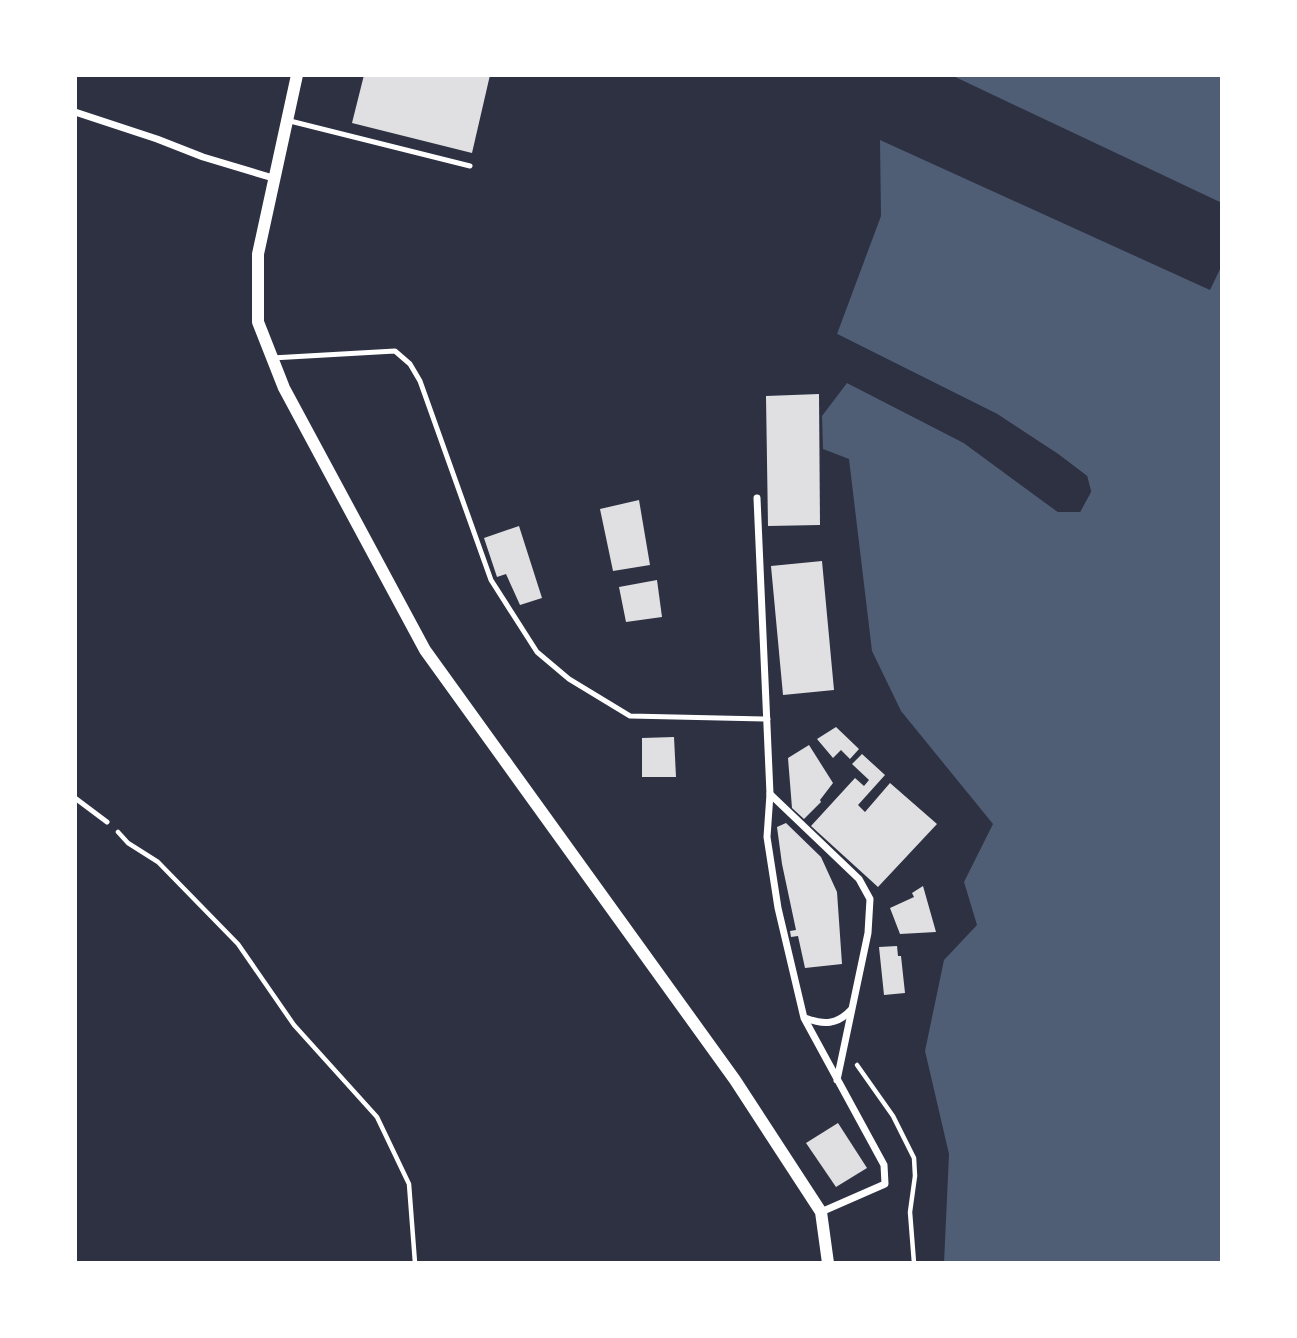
<svg xmlns="http://www.w3.org/2000/svg" width="1297" height="1338" viewBox="0 0 1297 1338" font-family="'Noto Sans',sans-serif">
<style>
.water{fill:#4f5d75}
.pier{fill:#2d3142}
.building{fill:#e0e0e3}
.lines{fill:none;stroke-linecap:round;stroke-linejoin:round}
.path{stroke:#fff;stroke-width:4.5}
.service{stroke:#fff;stroke-width:5}
.minor{stroke:#fff;stroke-width:7}
.tertiary{stroke:#fff;stroke-width:12}
</style>
<rect width="100%" height="100%" fill="#2d3142"/>
<g class="water">
<path d="M951 75H1222V203Z"/>
<path d="M880 140 1210 290 1222 265V1263H944L949 1154 925 1051 944 960 977 925 964 882 993 824 901 711 872 651 849 459 823 449 822 416 847 383 964 443 1058 512H1080L1091 492 1087 476 1058 454 997 414 837 334 881 216Z"/>
</g>
<path class="pier" d="M837 334 997 414 1058 454 1087 476 1091 491 1080 512H1058L964 443 844 381 849 380 965 440 1060 508H1078L1087 491 1084 478 1056 456 996 418 850 346 836 338Z"/>
<g class="building">
<path d="M364 75H490L472 153 352 123Z"/>
<path d="M819 394 820 525 768 526 766 396Z"/>
<path d="M639 500 650 565 613 571 600 509Z"/>
<path d="M519 526 542 598 520 605 506 574 497 577 484 538Z"/>
<path d="M822 561 834 690 783 695 771 566Z"/>
<path d="M657 580 662 617 626 622 619 587Z"/>
<path d="M836 727 859 749 850 759 841 750 833 758 817 739Z"/>
<path d="M674 737 676 777H642V738Z"/>
<path d="M809 745 833 783 820 800 821 802 804 819 792 808 788 758Z"/>
<path d="M862 754 885 775 858 805 865 812 890 783 937 824 878 887 811 826 855 778 864 786 869 780 852 764Z"/>
<path d="M786 823 821 857 837 892 842 964 805 968 798 936 791 937 790 931 796 930 782 864 777 827Z"/>
<path d="M923 886 936 932 900 934 890 908 914 897 912 893Z"/>
<path d="M897 946 898 956H901L905 993 884 995 879 947Z"/>
<path d="M838 1123 867 1168 836 1187 806 1143Z"/>
</g>
<g class="lines">
<g class="path">
<path d="M118 832 128 843 158 862 238 944 294 1025 377 1117 409 1184 415 1263"/>
<path d="M857 1065 893 1116 914 1158 915 1176 910 1212 914 1263"/>
</g>
<g class="service">
<path d="M286 120 470 166"/>
<path d="M272 358 395 351 410 364 420 381 491 580 537 652 569 679 630 716 768 719"/>
<path d="M75 798 107 822"/>
</g>
<g class="minor">
<path d="M75 112 157 139 203 157 273 178"/>
<path d="M757 498 770 794"/>
<path d="M805 1018C824 1025 837 1025 851 1010"/>
<path d="M821 1212 885 1184 884 1165 804 1018 778 908 767 837 770 794 859 879 870 899 868 933 837 1080"/>
</g>
<path class="tertiary" d="M297 75 258 254V322L284 388 425 650 735 1080 821 1212 828 1263"/>
</g>
<rect width="1297" height="1338" fill="none" stroke="#ffffff" stroke-width="154"/>
</svg>
